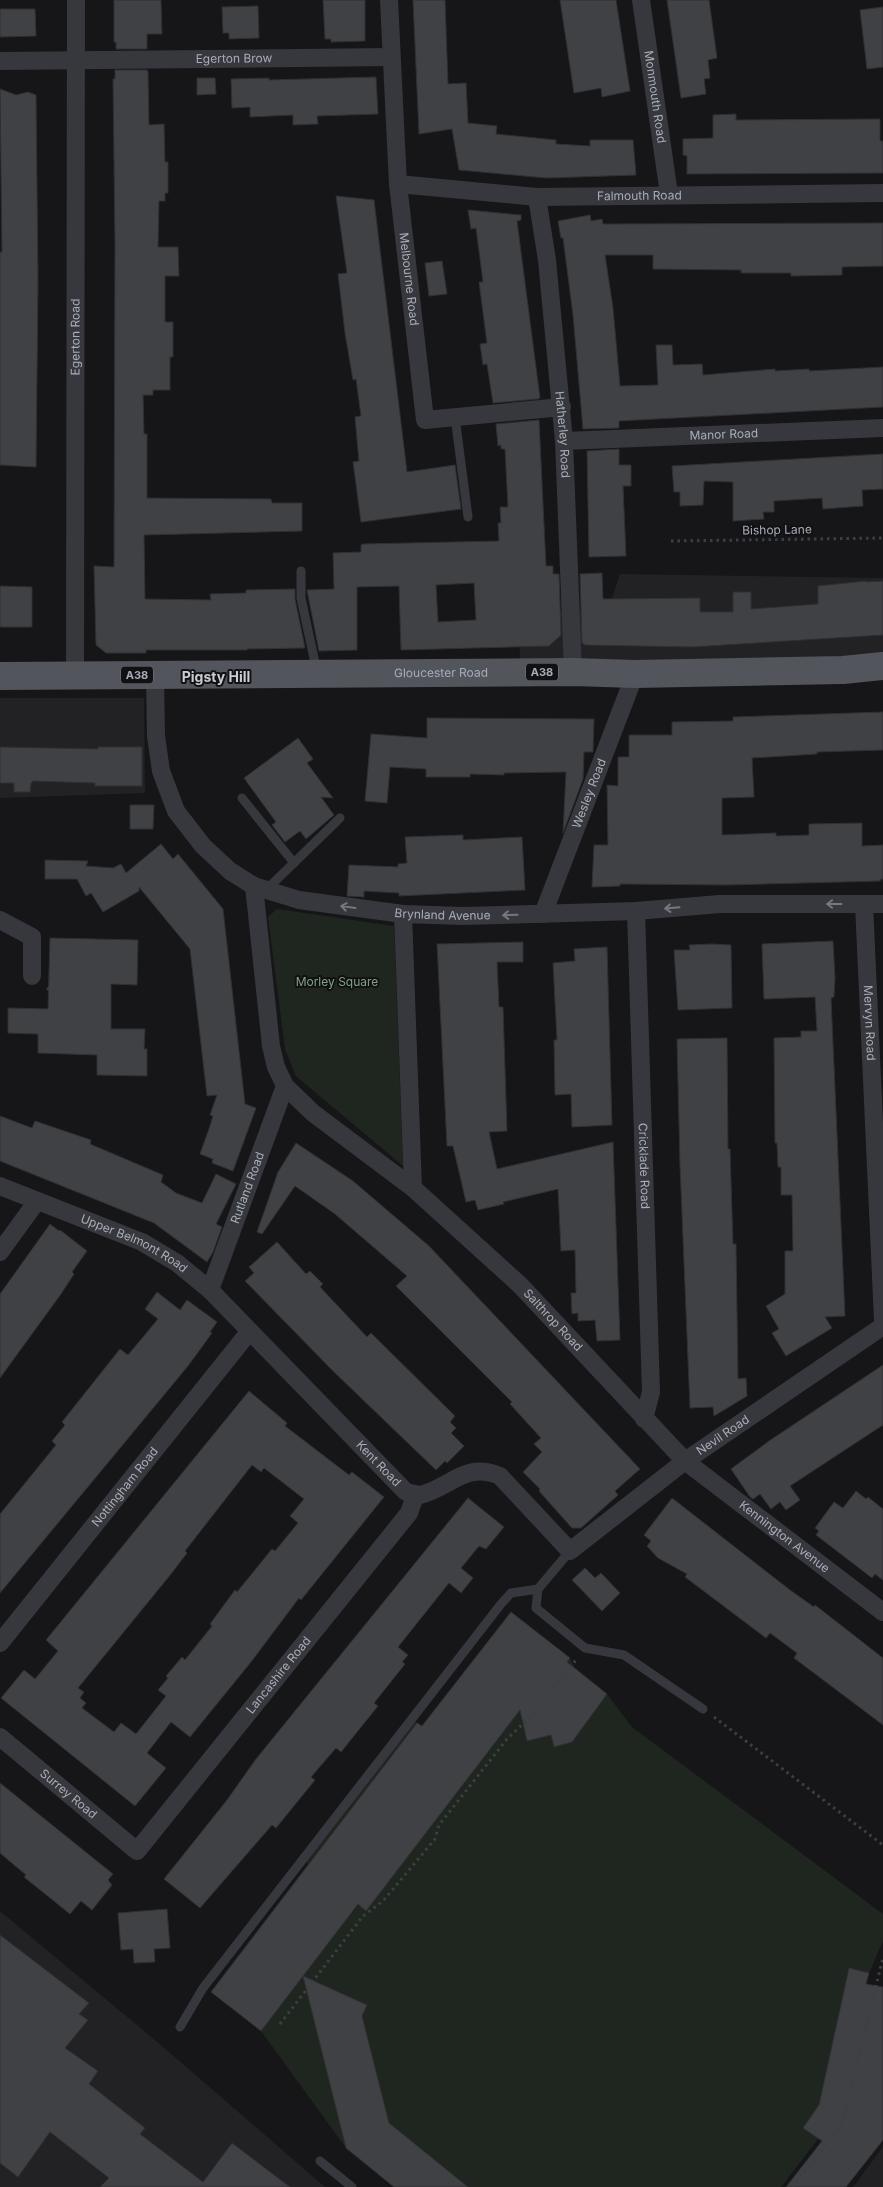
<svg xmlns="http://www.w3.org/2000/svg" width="883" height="2187" viewBox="0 0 883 2187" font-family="Inter,sans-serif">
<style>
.built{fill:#222225}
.green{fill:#1e261f}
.building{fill:#404145;stroke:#303034;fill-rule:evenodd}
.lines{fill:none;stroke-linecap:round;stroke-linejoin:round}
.path{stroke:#3d3f44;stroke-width:3;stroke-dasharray:2.5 4;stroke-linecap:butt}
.service{stroke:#37383d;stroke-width:9}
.minor{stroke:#37383d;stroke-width:18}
.primary{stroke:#53555c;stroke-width:28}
.oneway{stroke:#757881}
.labels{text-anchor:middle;stroke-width:4;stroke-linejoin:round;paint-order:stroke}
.shield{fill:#111113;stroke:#7b7e86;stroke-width:1}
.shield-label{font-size:11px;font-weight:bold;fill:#a8adb8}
.street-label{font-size:12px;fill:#a8adb8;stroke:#111113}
.park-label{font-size:12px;fill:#7fa381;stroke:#111113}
.neighbourhood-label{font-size:14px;font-weight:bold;fill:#c9ccd4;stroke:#111113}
</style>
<rect width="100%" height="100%" fill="#161618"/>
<g class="built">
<path d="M620 574 883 578V653L820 659 520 664 519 614 609 607Z"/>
<path d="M0 698H144L145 793 0 798Z"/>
<path d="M0 1911 155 2040 325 2187H0Z"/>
<path d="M883 2147V2187H853Z"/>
</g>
<g class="green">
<path d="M277 909 394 926 403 1166 296 1076 285 1049 268 917Z"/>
<path d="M511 1612 570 1658 575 1669 607 1694 632 1727 883 1914V1941L869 1973 836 2116 781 2187H394L346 2148 261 2031 211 1992 308 1864 306 1862 415 1721 422 1726Z"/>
</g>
<g class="building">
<path d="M114 0H161L162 34H147V49H116V42H114Z"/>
<path d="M323 0H365V41L331 42V39H325Z"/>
<path d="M413 0H445L448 84 466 83 468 123 497 126 496 134 556 140V144L590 146V140H633L636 175 546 178 459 170 452 129 419 134Z"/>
<path d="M560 0H616L630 91 602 97 601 88 574 93Z"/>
<path d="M667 0H709L717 58 708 60 710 78 704 79 706 94 681 98Z"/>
<path d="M258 6 259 38 229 39V33H223L222 7Z"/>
<path d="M883 7V67L867 69 860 10Z"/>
<path d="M0 9H35L36 36 0 37Z"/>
<path d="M115 70H147L148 72 149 125 164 124 165 162H168V193H165V201H159L158 247H178L179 276H165V322H173V357H170V390H153V395H143L144 434H147V498L271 499 272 503H302V531L144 535 145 599 211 600 210 594 246 593V590L295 589V599L305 648 247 649V650H146V653H106L96 645 94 566 114 567 115 243 113 79H115Z"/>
<path d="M376 77 378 114 317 116 318 124 293 125V115L250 117V107L232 108 231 79 269 78V80Z"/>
<path d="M197 78H215L216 94 197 95Z"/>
<path d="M0 89 16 95 28 92 36 95 38 280 36 467 0 465V252H2Z"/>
<path d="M736 114V120L880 119V141H883V173L687 174V156L683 155V139L713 138V115Z"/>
<path d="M336 196 374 200 407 472 455 465 461 509 361 522 353 462 359 461 355 417 361 416 356 379 353 380 345 333 338 274 347 273Z"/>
<path d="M468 210 521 215V220L517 221 540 398 538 399 493 403 487 364 483 365 480 344 487 343 479 282H483L476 228 471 229Z"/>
<path d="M590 215 591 221 602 219 603 224 883 223V266L842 267V275L791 276V273H741V270L653 269V255H605L613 308 620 386 658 385 656 345H672L673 365 702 364 703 375 775 369V371L809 369V371L883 367V407L619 421V428L583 429 573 315 563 238H561L558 221Z"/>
<path d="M442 261 447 294 429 296 425 263Z"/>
<path d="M539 420 546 566H553V574H559L561 635 549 646 401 650 399 586 357 587V650L319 651 307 590 334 589 333 553 361 552V545L363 544 499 541 498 523H501L500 507H508L505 449H501V445L498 446 496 424ZM474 583 476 620 438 622 436 585Z"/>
<path d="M619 449V465H631V486H623L626 556 589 557 587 451Z"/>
<path d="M883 454V489L862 490 863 506 823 509 822 498 774 501V512H763L764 519 733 521V482L704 481 703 505 680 506V492H674L672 466Z"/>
<path d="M602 573 603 599 700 598V612H733V592H751V609L818 604V586L866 581V582L883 581V635L692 647 585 645 582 643 580 574Z"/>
<path d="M0 586 32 587V627H0Z"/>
<path d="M883 712V750L817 752V754L752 758 754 797 722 798V835L776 833V836L809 835V824L862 823V846L883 845V879H881L880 881 727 885 620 884V886L592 887 594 845H608L607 785 618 786V757H629V735H672V722L733 721V717Z"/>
<path d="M427 718 594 719 593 752H584L583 779 563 833 566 772 504 773V775L470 774V777H426V769L390 767 387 803 365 801 371 734 427 738Z"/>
<path d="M298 738 313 759 307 763 333 798 321 797 334 815 306 839 300 831 285 842 272 825 276 822 244 778Z"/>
<path d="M0 747 98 749V747H142V786H95V783L33 781 31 783 30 792H14V783H0Z"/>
<path d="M130 805H154L153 829H130Z"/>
<path d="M463 835V840L522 837 525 890 399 896V893L364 891V897L347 896 349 865 398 867V864L407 863 405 837Z"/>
<path d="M161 844 173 859 178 854 223 909 245 1104 256 1108 233 1171 212 1163 213 1159 200 1154 210 1126 213 1116 210 1115 217 1095 207 1096 190 949 139 887V891L103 912 91 893 86 896 77 879H45V860L88 861 86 866 113 868 121 864 126 873Z"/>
<path d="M50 938 138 940 137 985 111 984V1029H145L144 1049H147V1076L97 1075V1055L38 1053V1034L8 1033V1008L48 1009Z"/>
<path d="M833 941 835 978 834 997 831 998 845 1316 825 1317 832 1328 786 1356 772 1333 779 1329 766 1306 785 1294V1251H793L792 1195H781V1167H778L777 1143H775L774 1038 801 1037V1031H817L815 997 764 999 762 944Z"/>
<path d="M523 942V962H497L499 1007H503L507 1131 489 1132 497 1169 613 1142 620 1340 597 1341 595 1320 578 1321V1313L572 1314 571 1293H576L575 1250 561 1251 558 1189 503 1202 504 1204 478 1210 475 1200 466 1202 453 1146H447L437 944Z"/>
<path d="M712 944 731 945 732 1008 678 1010 674 950H690L689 945Z"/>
<path d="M607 947 612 1125 572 1127 571 1094 555 1095 554 1040H557L553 963 575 961 574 949Z"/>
<path d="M727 1038 728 1149H730L733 1244H736L738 1379 746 1378 747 1396 714 1416 713 1407 690 1408 680 1165 677 1039Z"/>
<path d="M0 1116 32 1128 35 1121 91 1140 90 1144 163 1175 161 1182 176 1193 202 1203 216 1174 236 1184 216 1224 222 1227 213 1252 207 1262 154 1223 0 1161Z"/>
<path d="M296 1143 353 1181 429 1246 640 1469 615 1491 618 1495 581 1528H572L539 1491 540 1489 523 1472 542 1452 534 1444 541 1438 510 1404 512 1402 396 1286 407 1276 335 1214 295 1186 262 1234 257 1232 278 1172Z"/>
<path d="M50 1224 59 1231 60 1230 87 1251 72 1272 74 1274 61 1294 0 1378V1294Z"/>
<path d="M277 1242 306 1274 310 1271 323 1284 320 1287 367 1337 371 1333 455 1416 450 1422 456 1428 451 1433 464 1446 447 1463 445 1461 436 1470 333 1371 245 1281 254 1273 249 1267Z"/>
<path d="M157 1292 180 1310 187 1300 217 1322 210 1332 212 1333 188 1366 0 1593V1514L56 1445 52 1441 65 1425 62 1422 112 1359 120 1349 128 1355 158 1319 145 1309Z"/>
<path d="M883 1365V1425L790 1486 800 1500 786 1510 780 1502 771 1509 760 1494 753 1499 750 1497 731 1469 769 1441Z"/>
<path d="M249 1391 287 1423 285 1426 349 1475 352 1472 384 1497 301 1600 299 1598 251 1662 190 1737 171 1722 147 1753 166 1768 135 1806 1 1698 24 1670 35 1679 58 1651 46 1640ZM252 1465 261 1472 264 1468 304 1499 290 1516 298 1523 275 1551 272 1549 237 1592 235 1590 229 1598 210 1624 212 1626 185 1660 182 1657 166 1676 168 1678 158 1690 166 1696 136 1734 121 1723 114 1732 82 1708 86 1703 80 1698 84 1692 78 1688 171 1574 187 1553 185 1551Z"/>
<path d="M856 1491 866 1499 868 1497 883 1509V1580L875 1574 872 1578 816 1535 819 1531 815 1528 834 1502 843 1508Z"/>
<path d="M468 1498 504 1527 486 1549 479 1546 461 1568 473 1578 461 1593 449 1583 398 1647 408 1655 402 1662 405 1664 374 1703 378 1706 341 1752 336 1748 311 1777 315 1780 276 1828 272 1825 200 1908 164 1879 227 1800 256 1759Z"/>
<path d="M672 1498 790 1590 814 1607 815 1605 883 1658V1725L794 1658 797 1653 770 1633 766 1638 685 1577 687 1574 658 1558 647 1546 651 1541 644 1535Z"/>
<path d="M585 1568 595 1578 601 1573 620 1593 602 1611 572 1580Z"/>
<path d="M511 1612 570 1658 567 1662 607 1694 572 1742 554 1747 551 1735 527 1741 520 1710 366 1911 358 1904 303 1976 367 2005 362 2016 389 2123 468 2187H394L346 2148 303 1976 261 2031 211 1992 417 1723 422 1726Z"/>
<path d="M0 1783 113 1874 108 1880 112 1885 92 1910 81 1901 70 1914 24 1877 26 1875 0 1853Z"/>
<path d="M167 1909 170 1948 154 1949 155 1962 134 1963 133 1949 121 1950 118 1913Z"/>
<path d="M0 1935 89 2003 79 2014 88 2020 65 2048 98 2071 89 2084 145 2128 140 2134 203 2182 232 2143 290 2187H100L109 2178 50 2132 18 2177 0 2163Z"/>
<path d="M849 1968 869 1973 866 1984 883 1987V2140L846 2187H786L822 2141 803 2128 819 2105Z"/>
</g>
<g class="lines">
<g class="path">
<path d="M671 541 883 538"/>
<path d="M47 988 77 1011"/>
<path d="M714 1717 883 1845"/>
<path d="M280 2024 363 1916 383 1901 435 1839 439 1825 507 1739 534 1713 576 1660"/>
<path d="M792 2187 841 2126 883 1958"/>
</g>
<g class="service">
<path d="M455 417 468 517"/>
<path d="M301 571V598L317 672"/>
<path d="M242 798 294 863"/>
<path d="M266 890 340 818"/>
<path d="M570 1551 538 1589 536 1608 585 1648 624 1655 703 1709"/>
<path d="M180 2027 203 1988 501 1604 511 1593 538 1589"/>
<path d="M320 2161 352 2187"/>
</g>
<g class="minor">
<path id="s1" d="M389 0 398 184 425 420 562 407"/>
<path id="s2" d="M641 0 669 194"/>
<path id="s3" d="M0 61 391 57"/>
<path id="s4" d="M398 184 537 197 883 193"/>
<path id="s5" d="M537 197 547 260 564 441 573 672"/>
<path id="s6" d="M564 441 883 428"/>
<path id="s7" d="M155 675 156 736 161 771 176 811 203 846 230 871 254 886 299 900 403 914 463 916 636 911 720 904H883"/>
<path id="s8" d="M75 676 76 0"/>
<path id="s9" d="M254 886 271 1046 276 1067 285 1086 313 1113 413 1188 520 1285 685 1461 883 1612"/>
<path id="s10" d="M864 904 883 1320"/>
<path id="s11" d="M636 911 651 1392 644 1419"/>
<path d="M403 914 413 1188"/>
<path id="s12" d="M543 914 635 674"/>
<path d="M0 920 32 937V976"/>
<path id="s13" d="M0 1186 142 1242 177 1263 210 1290 406 1492 420 1495C451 1488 464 1461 500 1476L570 1551 685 1461 883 1326"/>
<path d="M0 1252 37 1201"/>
<path id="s14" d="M210 1290 285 1086"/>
<path id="s15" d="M0 1643 249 1332"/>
<path id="s16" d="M0 1737 137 1851 409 1513 415 1496"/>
</g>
<path class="primary" id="s17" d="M0 676 573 672 635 674 843 670 883 666"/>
</g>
<defs><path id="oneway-shaft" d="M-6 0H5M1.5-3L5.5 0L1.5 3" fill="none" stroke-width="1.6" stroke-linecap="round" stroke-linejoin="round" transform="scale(1.25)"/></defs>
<g class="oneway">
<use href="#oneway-shaft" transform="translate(834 904) rotate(-180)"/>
<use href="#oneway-shaft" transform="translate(348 907) rotate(-172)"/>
<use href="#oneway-shaft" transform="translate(672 908) rotate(175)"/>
<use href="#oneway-shaft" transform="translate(510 915) rotate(178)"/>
</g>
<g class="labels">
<g class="shield">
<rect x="526" y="663.5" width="32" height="17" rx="4"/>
<rect x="121" y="666.5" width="32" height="17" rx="4"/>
</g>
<g class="shield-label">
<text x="542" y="676">A38</text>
<text x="137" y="679">A38</text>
</g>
<g class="street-label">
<text dy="4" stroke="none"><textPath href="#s3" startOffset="234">Egerton Brow</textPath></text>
<text dy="4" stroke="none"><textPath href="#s2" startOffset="98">Monmouth Road</textPath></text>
<text dy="4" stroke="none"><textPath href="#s4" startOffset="242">Falmouth Road</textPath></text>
<text dy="4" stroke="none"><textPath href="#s1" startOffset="280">Melbourne Road</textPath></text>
<text dy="4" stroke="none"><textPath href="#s8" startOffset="339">Egerton Road</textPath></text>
<text dy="4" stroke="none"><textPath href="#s5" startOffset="239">Hatherley Road</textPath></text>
<text dy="4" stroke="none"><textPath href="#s6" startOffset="160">Manor Road</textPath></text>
<text transform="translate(777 530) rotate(-1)" y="4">Bishop Lane</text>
<text dy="4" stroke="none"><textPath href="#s17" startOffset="441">Gloucester Road</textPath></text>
<text dy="4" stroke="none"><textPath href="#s12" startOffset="129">Wesley Road</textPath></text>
<text dy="4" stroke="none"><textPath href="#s7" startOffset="440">Brynland Avenue</textPath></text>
<text dy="4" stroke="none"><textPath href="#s10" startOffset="119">Mervyn Road</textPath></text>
<text dy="4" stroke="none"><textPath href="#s11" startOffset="255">Cricklade Road</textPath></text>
<text dy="4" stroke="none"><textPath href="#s14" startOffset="109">Rutland Road</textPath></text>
<text dy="4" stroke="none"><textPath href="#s13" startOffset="146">Upper Belmont Road</textPath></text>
<text dy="4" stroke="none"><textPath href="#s9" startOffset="560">Salthrop Road</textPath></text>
<text dy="4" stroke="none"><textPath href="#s13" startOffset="912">Nevil Road</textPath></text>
<text dy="4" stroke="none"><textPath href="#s13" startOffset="478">Kent Road</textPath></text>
<text dy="4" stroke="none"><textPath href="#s15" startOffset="200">Nottingham Road</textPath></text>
<text dy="4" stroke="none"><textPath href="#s9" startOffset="878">Kennington Avenue</textPath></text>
<text dy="4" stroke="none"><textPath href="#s16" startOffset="404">Lancashire Road</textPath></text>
<text dy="4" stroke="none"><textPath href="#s16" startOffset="89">Surrey Road</textPath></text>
</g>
<g class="park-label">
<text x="337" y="986">Morley Square</text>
</g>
<g class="neighbourhood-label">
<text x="216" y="682">Pigsty Hill</text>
</g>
</g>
</svg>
